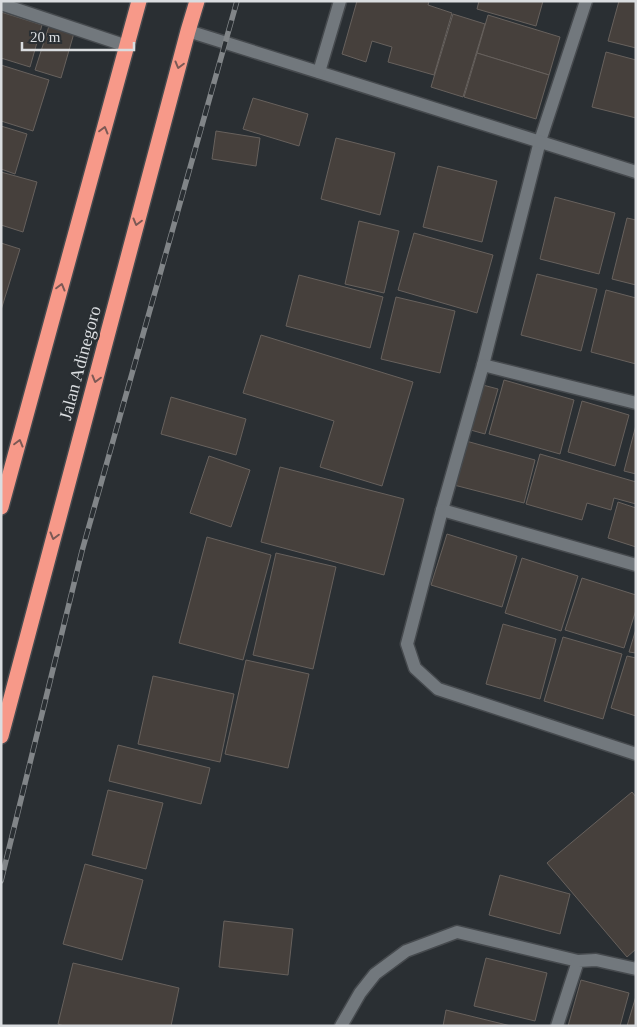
<svg xmlns="http://www.w3.org/2000/svg" width="637" height="1027" viewBox="0 0 637 1027" font-family="'Times New Roman',serif">
<style>
.building{fill:#46403c;stroke:#67615d}
.lines{fill:none;stroke-linecap:round;stroke-linejoin:round}
.minor-casing{stroke:#464a4e;stroke-width:15}
.highway-casing{stroke:#464a4e;stroke-width:18}
.minor{stroke:#72787d;stroke-width:12}
.highway{stroke:#f79989;stroke-width:15}
.rail-casing{stroke:#818588;stroke-width:5.5}
.rail{stroke:#2a2f33;stroke-width:4;stroke-dasharray:11;stroke-linecap:butt}
.oneway{stroke:#7c5955}
.labels{text-anchor:middle;stroke-width:4.5;stroke-linejoin:round;paint-order:stroke}
.street-label{font-size:18px;fill:#dadde0;stroke:#2a2f33}
</style>
<rect width="100%" height="100%" fill="#2a2f33"/>
<g class="building">
<path d="M357 1H429L428 5 452 13 434 75 388 62 392 47 372 41 366 62 342 54Z"/>
<path d="M479 1H543L536 26 477 9Z"/>
<path d="M619 1H636V48L608 41Z"/>
<path d="M1 12 42 25 30 67 1 58Z"/>
<path d="M453 14 485 24 463 97 431 87Z"/>
<path d="M488 15 560 37 549 75 477 53Z"/>
<path d="M49 26 74 33 61 78 35 70Z"/>
<path d="M606 52 636 60V118L592 107Z"/>
<path d="M477 53 549 75 536 119 464 97Z"/>
<path d="M1 65 49 80 33 131 1 121Z"/>
<path d="M253 98 308 114 299 146 243 129Z"/>
<path d="M1 126 27 134 15 174 1 169Z"/>
<path d="M216 131 260 138 256 166 212 159Z"/>
<path d="M336 138 395 153 380 215 321 199Z"/>
<path d="M438 166 497 181 482 242 423 227Z"/>
<path d="M1 172 37 182 23 232 1 225Z"/>
<path d="M555 197 615 213 599 274 540 259Z"/>
<path d="M627 218 636 220V285L612 279Z"/>
<path d="M359 221 399 231 384 293 345 284Z"/>
<path d="M414 233 493 255 477 313 398 290Z"/>
<path d="M1 243 20 249 1 310Z"/>
<path d="M537 274 597 289 581 351 521 335Z"/>
<path d="M299 275 383 297 370 348 286 326Z"/>
<path d="M606 290 636 298V364L591 352Z"/>
<path d="M396 297 455 311 440 373 381 359Z"/>
<path d="M261 335 413 382 382 486 320 467 334 421 243 393Z"/>
<path d="M504 380 574 400 560 454 489 434Z"/>
<path d="M479 384 498 389 485 434 467 429Z"/>
<path d="M171 397 246 419 236 455 161 434Z"/>
<path d="M582 401 629 415 615 466 568 452Z"/>
<path d="M636 425V474L624 471Z"/>
<path d="M466 441 535 460 524 503 454 485Z"/>
<path d="M540 454 636 482V504L614 498 611 510 587 503 582 520 526 504Z"/>
<path d="M209 456 250 470 231 527 190 513Z"/>
<path d="M280 467 404 499 384 575 261 542Z"/>
<path d="M618 502 636 508V547L608 538Z"/>
<path d="M447 534 517 556 502 607 431 585Z"/>
<path d="M207 537 271 555 243 660 179 643Z"/>
<path d="M276 553 336 567 313 669 253 655Z"/>
<path d="M522 558 578 576 561 631 505 613Z"/>
<path d="M582 578 636 595V610L624 648 565 630Z"/>
<path d="M503 624 556 639 540 699 486 684Z"/>
<path d="M636 629V653L629 652Z"/>
<path d="M563 637 622 654 603 719 544 701Z"/>
<path d="M627 656 636 658V716L611 708Z"/>
<path d="M246 660 309 674 288 768 225 754Z"/>
<path d="M153 676 234 694 220 762 138 744Z"/>
<path d="M118 745 210 768 201 804 109 781Z"/>
<path d="M108 790 163 803 146 869 92 855Z"/>
<path d="M632 792 636 797V949L627 957 547 863Z"/>
<path d="M85 864 143 880 122 960 63 944Z"/>
<path d="M500 875 570 894 560 934 489 915Z"/>
<path d="M224 921 293 929 288 975 219 967Z"/>
<path d="M486 958 547 973 535 1021 474 1006Z"/>
<path d="M73 963 179 988 171 1026H64L58 1024Z"/>
<path d="M581 980 629 993 620 1026H568Z"/>
<path d="M636 996V1026H627Z"/>
<path d="M446 1010 511 1026H443Z"/>
</g>
<g class="lines">
<defs>
<g id="minor">
<path d="M586 1 540 141 483 365 442 510 407 644 415 668 438 689 636 754"/>
<path d="M1 4 127 46"/>
<path d="M188 31 636 172"/>
<path d="M319 72 340 1"/>
<path d="M483 365 636 403"/>
<path d="M442 510 636 565"/>
<path d="M341 1026 360 993 375 974 406 951 457 932 578 961"/>
<path d="M557 1026 578 961 596 960 636 969"/>
</g>
<g id="highway">
<path d="M1 507 139 1"/>
<path d="M1 736 188 31 197 1"/>
</g>
</defs>
<use href="#minor" class="minor-casing"/>
<use href="#highway" class="highway-casing"/>
<use href="#minor" class="minor"/>
<use href="#highway" class="highway"/>
<defs>
<path id="rail" d="M1 881 82 551 237 1"/>
</defs>
<use href="#rail" class="rail-casing"/>
<use href="#rail" class="rail"/>
</g>
<defs><path id="oneway-chevron" d="M-2-3.5L2.5 0L-2 3.5" fill="none" stroke-width="1.6" stroke-linecap="round" stroke-linejoin="round" transform="scale(1.25)"/></defs>
<g class="oneway">
<use href="#oneway-chevron" transform="translate(179 65) rotate(105)"/>
<use href="#oneway-chevron" transform="translate(104 130) rotate(-75)"/>
<use href="#oneway-chevron" transform="translate(137 222) rotate(105)"/>
<use href="#oneway-chevron" transform="translate(61 287) rotate(-75)"/>
<use href="#oneway-chevron" transform="translate(96 379) rotate(105)"/>
<use href="#oneway-chevron" transform="translate(19 443) rotate(-75)"/>
<use href="#oneway-chevron" transform="translate(54 536) rotate(105)"/>
</g>
<g class="labels">
<g class="street-label">
<text transform="translate(80 363) rotate(-75)" y="6">Jalan Adinegoro</text>
</g>
</g>
<rect width="637" height="1027" fill="none" stroke="#dadde0" stroke-width="5"/>
<path d="M22 42v8h112v-8" fill="none" stroke="#dadde0" stroke-width="2.5"/>
<text x="30" y="42" font-size="15" fill="#dadde0" stroke="#2a2f33" stroke-width="4" paint-order="stroke">20 m</text>
</svg>
